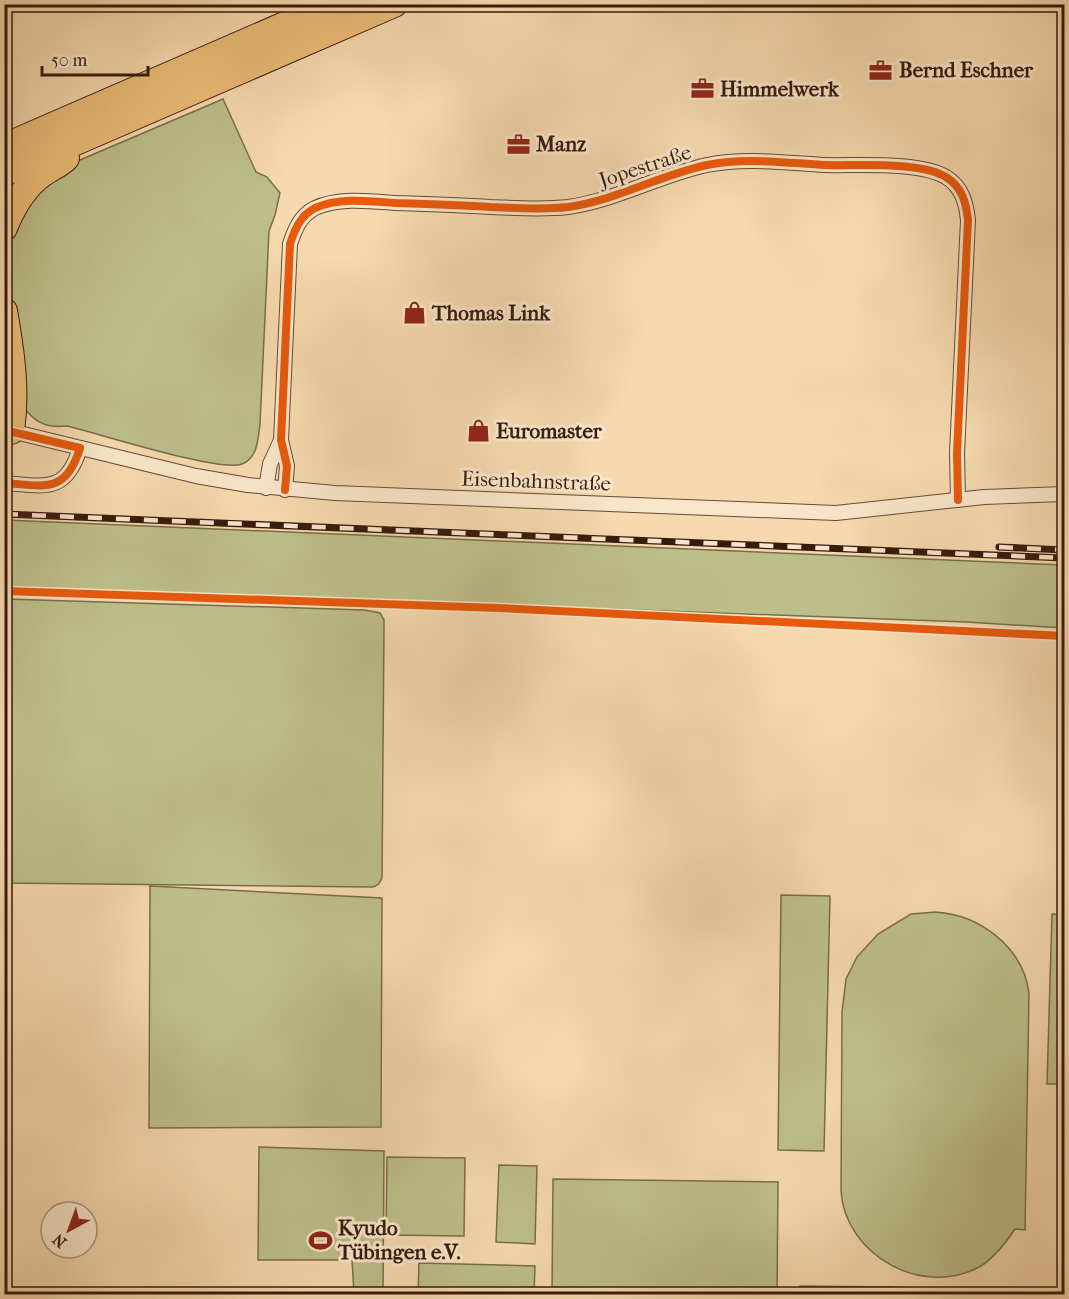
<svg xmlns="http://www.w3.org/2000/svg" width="1069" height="1299" viewBox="0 0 1069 1299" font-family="'IM FELL French Canon',serif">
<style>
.green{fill:#bdbf8a;stroke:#7a6c4c;stroke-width:1.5}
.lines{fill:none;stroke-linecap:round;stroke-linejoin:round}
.street-casing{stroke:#674a36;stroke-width:16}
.highway-casing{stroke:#371a0e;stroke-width:28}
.street{stroke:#f9e6ca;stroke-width:14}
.highway{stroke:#ebbc77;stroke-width:26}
.rail-casing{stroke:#371a0e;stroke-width:7}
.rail{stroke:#f9e6ca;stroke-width:4.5;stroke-dasharray:14;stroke-linecap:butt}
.cycleway-casing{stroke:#f9e6ca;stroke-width:11}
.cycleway{stroke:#e8590c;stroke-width:8}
.labels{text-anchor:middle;stroke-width:6;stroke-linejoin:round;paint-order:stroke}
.poi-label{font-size:21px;font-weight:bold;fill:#371a0e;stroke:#f9e6ca;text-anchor:start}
.street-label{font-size:21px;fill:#371a0e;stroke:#f9e6ca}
</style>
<rect width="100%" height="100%" fill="#f6d9ae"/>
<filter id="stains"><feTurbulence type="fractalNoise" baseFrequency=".00333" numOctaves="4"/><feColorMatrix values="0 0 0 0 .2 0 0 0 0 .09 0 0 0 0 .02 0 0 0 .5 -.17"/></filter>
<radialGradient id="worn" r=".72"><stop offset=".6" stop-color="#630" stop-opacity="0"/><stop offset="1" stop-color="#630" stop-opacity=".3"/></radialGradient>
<g class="green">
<path d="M223 99 256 172 267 177 280 193 275 215 269 231 260 424C258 438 258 458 242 464 221 473 97 433 67 426 48 428 37 424 25 409L7 276 5 250 17 215 66 166Z"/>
<path d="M5 520 1064 565V628L966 622 5 587Z"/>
<path d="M5 599 365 610 380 613 384 620V627L382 878C380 883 378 886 372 887L5 883Z"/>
<path d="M150 886 382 898 381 1127 149 1128Z"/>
<path d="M781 895 830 896 824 1151 778 1150Z"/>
<path d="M936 912C980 915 1023 947 1029 993L1025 1230 1015 1229C1005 1244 995 1257 981 1266 923 1299 845 1255 841 1191L842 1012 846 979 857 957 878 934 911 914Z"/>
<path d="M1052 914 1064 915V1084H1047Z"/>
<path d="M259 1147 384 1151 383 1294H354L352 1260H258Z"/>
<path d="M387 1157 465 1158 464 1236 386 1235Z"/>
<path d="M499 1165 537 1166 535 1244 496 1242Z"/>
<path d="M553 1179 778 1182 777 1294H552Z"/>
<path d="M419 1263 535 1266 534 1294H418Z"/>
<path d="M800 1286 892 1287V1294H800Z"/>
</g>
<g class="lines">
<defs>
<g id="street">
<path d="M11 431 196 476 248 485 335 493 836 513 984 497 1064 494"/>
<path d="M4 483C45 486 66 494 80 448"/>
<path d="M266 488 270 464 281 440"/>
<path d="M285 490 287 466 281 440 290 244C295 229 300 216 315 208 339 197 370 201 396 203 428 204 459 205 491 207 517 208 543 210 568 207 617 200 660 175 707 165 746 157 786 163 825 165 857 166 919 161 946 177 962 187 966 202 968 220L957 453 958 500"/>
</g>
<g id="highway">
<path d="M4 147 333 4"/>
<path d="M4 173 394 4"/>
<path d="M4 228C12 208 24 187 42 174 50 168 59 165 66 158"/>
<path d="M4 311C11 351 17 391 11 431"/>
</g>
</defs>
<use href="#street" class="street-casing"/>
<use href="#highway" class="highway-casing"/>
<use href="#street" class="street"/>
<use href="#highway" class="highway"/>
<defs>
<g id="rail">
<path d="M4 514 1064 558"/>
<path d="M999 547 1064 550"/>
</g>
</defs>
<use href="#rail" class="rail-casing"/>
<use href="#rail" class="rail"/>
<defs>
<g id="cycleway">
<path d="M4 430 80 448C66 494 45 486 4 483"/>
<path d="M285 490 287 466 281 440 290 244C295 229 300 216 315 208 339 197 370 201 396 203 428 204 459 205 491 207 517 208 543 210 568 207 617 200 660 175 707 165 746 157 786 163 825 165 857 166 919 161 946 177 962 187 966 202 968 220L957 453 958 500"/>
<path d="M4 591 498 608 1064 636"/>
</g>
</defs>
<use href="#cycleway" class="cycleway-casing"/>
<use href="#cycleway" class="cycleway"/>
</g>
<defs>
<symbol id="office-bare" viewBox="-9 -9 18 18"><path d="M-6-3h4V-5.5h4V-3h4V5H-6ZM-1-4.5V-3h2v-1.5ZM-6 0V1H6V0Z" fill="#8f2418" stroke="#f9e6ca" stroke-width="2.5" paint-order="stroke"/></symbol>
<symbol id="shop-bare" viewBox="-9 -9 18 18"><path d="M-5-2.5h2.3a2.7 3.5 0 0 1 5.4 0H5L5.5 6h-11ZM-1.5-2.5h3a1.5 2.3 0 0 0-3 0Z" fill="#8f2418" stroke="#f9e6ca" stroke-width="2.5" paint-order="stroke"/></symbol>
<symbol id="stadium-bare" viewBox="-9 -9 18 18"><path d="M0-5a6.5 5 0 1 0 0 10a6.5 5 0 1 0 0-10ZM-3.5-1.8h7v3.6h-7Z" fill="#8f2418" stroke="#f9e6ca" stroke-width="2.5" paint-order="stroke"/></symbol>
</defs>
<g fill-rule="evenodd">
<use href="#office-bare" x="864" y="54" width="33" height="33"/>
<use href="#office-bare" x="686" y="72" width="33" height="33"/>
<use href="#office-bare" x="502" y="128" width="33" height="33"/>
<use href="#shop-bare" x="398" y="296" width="33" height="33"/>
<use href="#shop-bare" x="462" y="414" width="33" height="33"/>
<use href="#stadium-bare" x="304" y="1224" width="33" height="33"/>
</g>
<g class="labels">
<g class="poi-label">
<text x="899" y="77">Bernd Eschner</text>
<text x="720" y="96">Himmelwerk</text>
<text x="536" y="151">Manz</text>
<text x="432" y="320">Thomas Link</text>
<text x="496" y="438">Euromaster</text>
<text x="338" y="1235">Kyudo<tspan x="338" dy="24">Tübingen e.V.</tspan></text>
</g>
<g class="street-label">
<text transform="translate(645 166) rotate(-18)" y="7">Jopestraße</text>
<text transform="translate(536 481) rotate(2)" y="7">Eisenbahnstraße</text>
</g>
</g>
<rect width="1069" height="1299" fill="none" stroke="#f6d9ae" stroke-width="24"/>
<rect x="6" y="6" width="1057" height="1287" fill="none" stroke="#371a0e" stroke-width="3"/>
<rect x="12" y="12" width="1045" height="1275" fill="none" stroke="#371a0e" stroke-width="1.5"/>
<g transform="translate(69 1230) rotate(221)"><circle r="28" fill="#f9e6ca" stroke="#ab947f" stroke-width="1.5"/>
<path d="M0-4.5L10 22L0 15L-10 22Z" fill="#8f2418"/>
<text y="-9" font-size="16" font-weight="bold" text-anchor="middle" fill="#371a0e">N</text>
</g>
<path d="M42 66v9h106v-9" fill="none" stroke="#371a0e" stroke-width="3"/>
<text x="51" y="66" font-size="18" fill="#371a0e" stroke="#f9e6ca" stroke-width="4.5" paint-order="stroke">50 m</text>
<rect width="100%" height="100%" filter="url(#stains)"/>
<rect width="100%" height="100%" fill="url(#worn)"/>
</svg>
